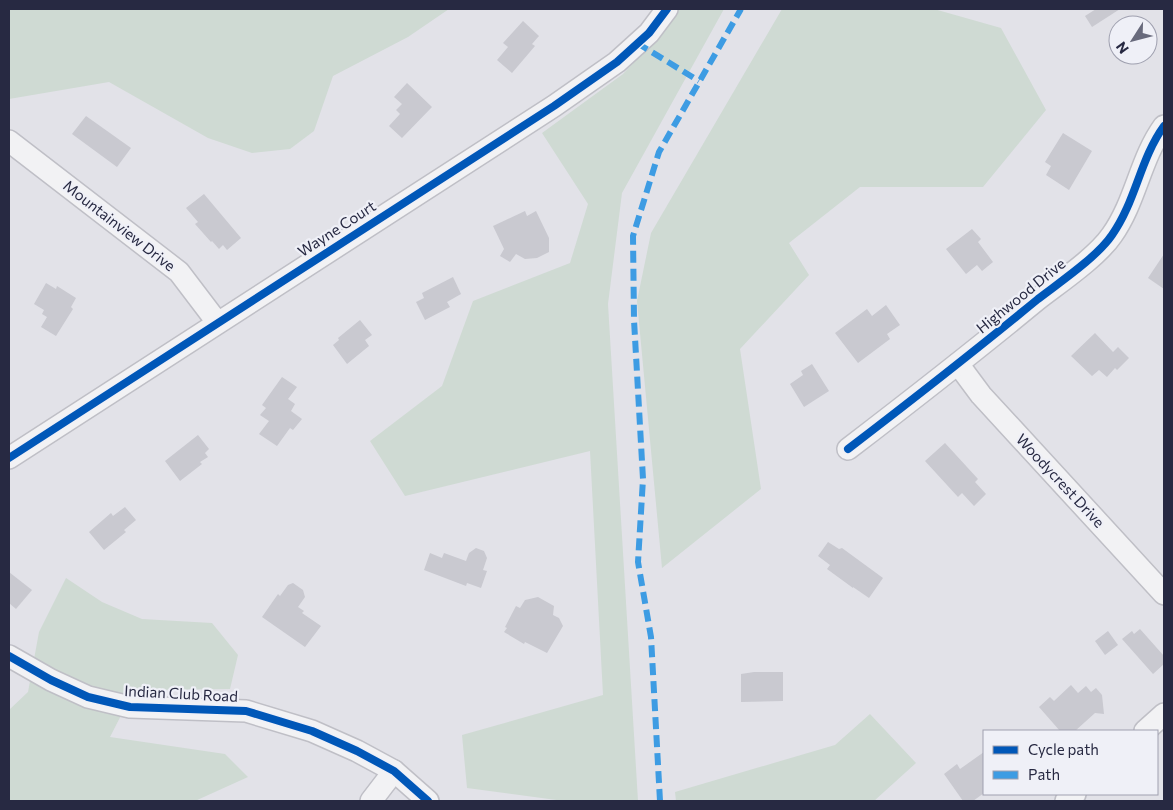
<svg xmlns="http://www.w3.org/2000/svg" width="1173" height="810" viewBox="0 0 1173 810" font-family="Commissioner,sans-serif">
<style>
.green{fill:#cfdad3}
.building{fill:#c9c9d0}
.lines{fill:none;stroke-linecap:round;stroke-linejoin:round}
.minor-casing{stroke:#bfbfc6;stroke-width:24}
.minor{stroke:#f2f2f4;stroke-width:21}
.quiet{stroke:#3d9ce3;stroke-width:6;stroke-dasharray:12 6;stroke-linecap:butt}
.cycleway-casing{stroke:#eff0f7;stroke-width:11}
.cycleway{stroke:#0057b8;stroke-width:8}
.labels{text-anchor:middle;stroke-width:4.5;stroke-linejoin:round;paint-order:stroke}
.street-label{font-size:15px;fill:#272942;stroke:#eff0f7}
</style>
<rect width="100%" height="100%" fill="#e2e2e8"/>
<g class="green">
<path d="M9 9H449L408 37 333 76 314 131 290 149 252 153 208 138 109 82 9 99Z"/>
<path d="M677 9H724L622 193 608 304 638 801H564L467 788 462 735 603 695 590 451 405 496 370 441 442 386 473 301 570 263 588 204 542 133 623 74 666 28Z"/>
<path d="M782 9H934L1001 28 1046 110 983 187H860L789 243 809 275 740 349 761 489 662 568 637 301 651 233Z"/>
<path d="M66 578 102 602 142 619 212 623 238 655 230 689 134 690 110 737 225 754 248 777 195 801H9V710L28 692 39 632Z"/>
<path d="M870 714 916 763 874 801H676L675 792 835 745Z"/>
</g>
<g class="building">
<path d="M1096 9H1120L1092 27 1085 16Z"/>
<path d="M523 21 539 36 532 44 535 46 512 73 497 60 508 47 503 43Z"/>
<path d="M407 83 432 107 402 138 389 126 400 114 396 110 402 104 394 97Z"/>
<path d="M86 116 131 148 117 167 72 134Z"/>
<path d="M1063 133 1092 151 1069 190 1046 175 1051 166 1045 162Z"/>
<path d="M204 194 241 238 227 250 223 245 219 249 212 241 211 242 195 224 198 222 186 208Z"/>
<path d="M525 211 527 216 536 211 549 238V252L537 258 525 259 516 254 510 262 500 256 504 249 493 226Z"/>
<path d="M972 229 981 239 978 242 993 262 982 271 977 265 966 274 946 249Z"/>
<path d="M1164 254V289L1148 278Z"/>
<path d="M453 277 461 294 447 302 450 307 425 320 416 302 424 298 422 293Z"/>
<path d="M46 283 56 289 57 286 76 298 71 307 73 309 56 336 41 327 47 317 42 314 44 310 34 304Z"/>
<path d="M886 305 900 325 887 334 890 339 858 363 835 333 867 309 872 316Z"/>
<path d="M360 320 372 335 365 340 369 346 347 364 333 345 339 340 338 338Z"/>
<path d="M1095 333 1113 352 1118 347 1129 358 1117 370 1115 368 1107 377 1099 370 1092 376 1071 356Z"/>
<path d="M812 364 829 391 804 407 790 384 803 375 801 371Z"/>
<path d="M282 377 297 387 288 399 295 404 291 411 302 419 293 430 290 428 277 446 259 434 269 421 260 415 266 408 262 405Z"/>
<path d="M198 435 209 449 205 453 208 457 200 462 202 464 180 481 165 461Z"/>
<path d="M945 443 978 479 975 482 986 494 974 506 962 493 958 497 925 461Z"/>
<path d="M125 507 136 520 124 530 126 532 104 550 89 532 111 513 113 516Z"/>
<path d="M828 542 839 549 842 548 883 578 869 598 853 587V588L827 569 830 565 818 556Z"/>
<path d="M476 548 484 551 487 558 483 570 487 571 481 588 467 583 466 586 424 570 430 553 442 558 444 553 466 561 469 553Z"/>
<path d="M9 572 32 590 16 609 9 603Z"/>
<path d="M293 583 303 590 305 597 298 607 304 611 302 613 321 626 305 647 262 617 278 594 280 596 288 585Z"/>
<path d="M538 597 554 606 553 615 559 618 563 626 547 653 525 642 524 644 504 632 507 628 505 627 516 606 520 608 525 600Z"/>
<path d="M1140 629 1164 656V664L1153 674 1122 639 1132 631 1134 634Z"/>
<path d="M1108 631 1118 645 1105 655 1095 641Z"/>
<path d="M754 672H783V701L741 702V674Z"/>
<path d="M1071 685 1078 693 1086 686 1091 692 1096 688 1102 695 1104 714 1095 713 1075 731H1060L1039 707 1050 697 1054 701Z"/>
<path d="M984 752V793L973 801H963L944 774 957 764 960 769Z"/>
</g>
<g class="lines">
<defs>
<g id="minor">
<path d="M9 141 179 272 217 322"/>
<path d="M958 364 981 395 1164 594"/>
<path d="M848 449C912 400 976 350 1038 299 1060 282 1097 257 1112 235 1136 201 1140 159 1164 126"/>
<path d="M9 458 554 106 617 62 649 33 667 9"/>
<path d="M9 656 51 680 88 697 130 707 246 711 312 731 357 751 394 771 428 801"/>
<path d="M1145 731 1164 714"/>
<path d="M371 801 394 771"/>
<path d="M1066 801 1075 794"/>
</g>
</defs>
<use href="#minor" class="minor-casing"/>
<use href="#minor" class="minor"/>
<g class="quiet">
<path d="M637 43 699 81"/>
<path d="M660 801 651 637 638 562 643 479 634 320 633 236 659 152 741 9"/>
</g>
<defs>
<g id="cycleway">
<path d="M848 449C912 400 976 350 1038 299 1060 282 1097 257 1112 235 1136 201 1140 159 1164 126"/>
<path d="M9 458 554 106 617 62 649 33 667 9"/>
<path d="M9 656 51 680 88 697 130 707 246 711 312 731 357 751 394 771 428 801"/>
</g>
</defs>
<use href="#cycleway" class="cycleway-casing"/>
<use href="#cycleway" class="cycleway"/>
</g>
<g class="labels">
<g class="street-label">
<text transform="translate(119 226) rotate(38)" y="5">Mountainview Drive</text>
<text transform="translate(337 229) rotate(-33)" y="5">Wayne Court</text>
<text transform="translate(1021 296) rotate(-39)" y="5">Highwood Drive</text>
<text transform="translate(1060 481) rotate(47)" y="5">Woodycrest Drive</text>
<text transform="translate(181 694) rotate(3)" y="5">Indian Club Road</text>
</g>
</g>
<rect width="1173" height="810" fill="none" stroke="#272942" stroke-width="20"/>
<rect x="983" y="730" width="175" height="65" fill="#eff0f7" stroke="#9fa0af"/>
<rect x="993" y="746" width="25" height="8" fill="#0057b8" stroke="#9fa0af"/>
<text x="1028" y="755" font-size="15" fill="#272942">Cycle path</text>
<rect x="993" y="771" width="25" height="8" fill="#3d9ce3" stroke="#9fa0af"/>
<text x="1028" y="780" font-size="15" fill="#272942">Path</text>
<g transform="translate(1133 40) rotate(234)"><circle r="24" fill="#eff0f7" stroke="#9fa0af"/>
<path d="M0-4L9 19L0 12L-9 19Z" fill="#686a7c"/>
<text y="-8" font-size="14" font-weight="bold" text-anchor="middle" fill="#272942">N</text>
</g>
</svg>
